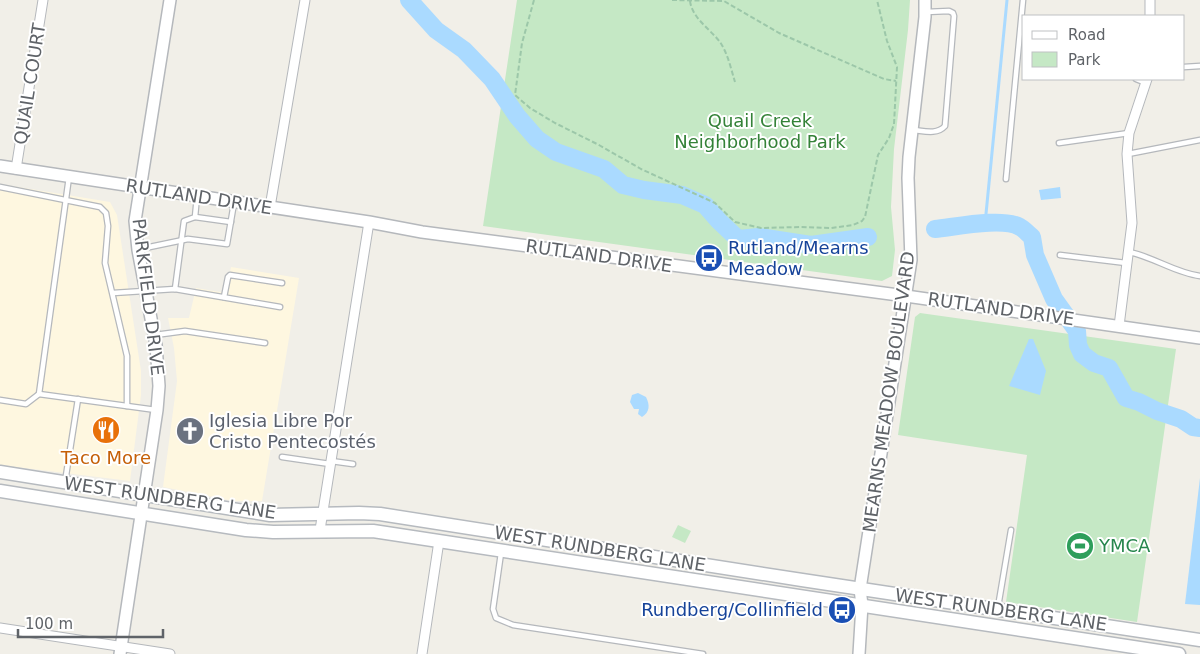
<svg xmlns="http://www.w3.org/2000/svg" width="1200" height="654" viewBox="0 0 1200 654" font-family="'DejaVu Sans',sans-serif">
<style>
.commercial{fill:#fef7e0}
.green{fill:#c5e8c5}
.water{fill:#aadaff}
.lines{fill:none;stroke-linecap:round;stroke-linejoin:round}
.stream{stroke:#aadaff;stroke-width:3}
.river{stroke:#aadaff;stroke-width:18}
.service-casing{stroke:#b5b8bc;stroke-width:7}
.minor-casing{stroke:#b5b8bc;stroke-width:11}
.tertiary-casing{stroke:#b5b8bc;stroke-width:14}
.secondary-casing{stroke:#b6babf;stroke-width:15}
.path{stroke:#9cc7a9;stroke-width:2;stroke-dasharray:5 2.5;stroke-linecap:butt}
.service{stroke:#fff;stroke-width:4.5}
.minor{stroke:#fff;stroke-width:9}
.tertiary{stroke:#fff;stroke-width:11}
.secondary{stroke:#fff;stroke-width:12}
.labels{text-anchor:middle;stroke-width:4;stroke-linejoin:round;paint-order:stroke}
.street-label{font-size:18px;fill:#5f6368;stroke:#fff}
.park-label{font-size:18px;fill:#348238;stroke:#fff}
.transit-label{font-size:18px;fill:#164399;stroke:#fff;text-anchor:start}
.worship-label{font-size:18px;fill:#5b616d;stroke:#fff;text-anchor:start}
.food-label{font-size:18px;fill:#c56008;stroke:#fff}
.leisure-label{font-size:18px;fill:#27864d;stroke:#fff;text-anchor:start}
</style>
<rect width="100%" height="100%" fill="#f1efe8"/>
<g class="commercial">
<path d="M0 184 110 202 117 215 141 371V395L130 481 0 465Z"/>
<path d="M231 267 299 278 262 501H233L163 487 177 381 174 348 168 318H189L196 288 226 293Z"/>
</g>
<g class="green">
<path d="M517 0H910L908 30 894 149 891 207 895 250 892 276 882 281 483 226Z"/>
<path d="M920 313 1176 349 1137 622 1006 602 1027 455 898 435 915 317Z"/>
<path d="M678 525 691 531 685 543 672 537Z"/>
</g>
<g class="water">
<path d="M1060 187 1061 198 1041 200 1039 190Z"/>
<path d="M1029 339H1033L1046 371 1040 395 1009 386Z"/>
<path d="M638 393 646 397C650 405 650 412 642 417L638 414 639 409H634L630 402 632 395Z"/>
<path d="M1200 478V605L1185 604Z"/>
</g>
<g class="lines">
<path class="stream" d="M985 224 1007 0"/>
<g class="river">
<path d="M409 0 436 30 464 50 492 79 517 116 537 139 556 152 604 169 623 185 644 190 682 195 705 205 719 221 738 239 759 237 811 245 868 237"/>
<path d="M935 229C955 227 1003 217 1020 227 1024 229 1028 234 1032 237L1035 255 1054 299 1077 331 1078 345 1082 354 1094 363 1109 368 1126 398 1139 402 1157 411 1181 419 1193 427 1200 428"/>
</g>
<defs>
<g id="service">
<path d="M1184 67 1200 66"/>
<path d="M1136 79 1146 83"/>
<path d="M914 130C924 131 937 135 945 126L954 16 953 13 949 11 926 12"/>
<path d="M1059 143 1129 133"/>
<path d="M1128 154 1200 140"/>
<path d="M1006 179 1023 0"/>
<path d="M0 187 100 207 106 213 108 226 105 263 127 356V406"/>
<path d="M195 217 231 222"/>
<path d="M140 249 188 239 227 244 234 203"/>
<path d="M1129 252C1154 257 1175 273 1200 276"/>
<path d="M1060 255 1126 263"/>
<path d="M175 289 184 221 195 217 197 196"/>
<path d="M113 293 175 289 280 307"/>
<path d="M224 297 228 277 230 275 282 283"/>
<path d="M155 335 185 331 265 343"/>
<path d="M39 394 69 177"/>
<path d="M0 400 26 404 39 394 156 410"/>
<path d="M282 457 330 464"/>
<path d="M331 461 353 464"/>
<path d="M65 482 78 399"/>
<path d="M501 553 493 609 496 618 513 625 703 654"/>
<path d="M998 607 1011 530"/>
</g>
<g id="minor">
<path d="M1150 16V0"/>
<path d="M16 169 43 0"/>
<path d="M270 207 305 0"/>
<path d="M1119 326 1132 223 1127 154 1129 133 1147 79"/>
<path d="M320 530 369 222"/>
<path d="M0 628 170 654"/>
<path d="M422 654 439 541"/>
</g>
<g id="tertiary">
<path d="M0 166 369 222 422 232 906 296 1200 338"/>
<path d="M120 654 157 410 159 386 156 345 138 250 135 221 170 0"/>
<path d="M859 654 862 605 860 589 911 260 908 178 909 157 925 17V0"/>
</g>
<g id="secondary">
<path d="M0 472 270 515 359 513 380 514 802 580 1200 640"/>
<path d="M0 491 246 530 273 532 373 531 1179 654"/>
</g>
</defs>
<use href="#service" class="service-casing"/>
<use href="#minor" class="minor-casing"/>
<use href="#tertiary" class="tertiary-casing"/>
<use href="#secondary" class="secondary-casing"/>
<g class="path">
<path d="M534 0 522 43 515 95 530 108 555 123 599 145 641 169 715 203 735 222 761 228 800 227 831 228 853 225 862 221 865 217 878 155 889 138 894 124 897 67 887 41 877 0"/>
<path d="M672 0 724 1 779 33 884 79 896 81"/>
<path d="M690 1C692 18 710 29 720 42 728 54 731 69 735 82"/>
</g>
<use href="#service" class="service"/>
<use href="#minor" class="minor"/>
<use href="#tertiary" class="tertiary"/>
<use href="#secondary" class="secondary"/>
</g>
<defs>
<symbol id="bus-disc" viewBox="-11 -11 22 22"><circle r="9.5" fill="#1a4fb4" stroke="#fff"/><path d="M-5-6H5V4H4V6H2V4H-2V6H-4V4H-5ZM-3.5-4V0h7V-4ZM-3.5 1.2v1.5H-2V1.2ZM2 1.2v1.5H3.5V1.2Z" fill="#fff"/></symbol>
<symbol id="restaurant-disc" viewBox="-11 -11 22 22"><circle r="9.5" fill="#e8710a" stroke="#fff"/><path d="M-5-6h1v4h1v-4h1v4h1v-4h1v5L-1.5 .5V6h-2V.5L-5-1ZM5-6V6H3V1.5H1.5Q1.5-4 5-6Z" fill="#fff"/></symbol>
<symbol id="church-disc" viewBox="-11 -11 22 22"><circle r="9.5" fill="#6b7280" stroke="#fff"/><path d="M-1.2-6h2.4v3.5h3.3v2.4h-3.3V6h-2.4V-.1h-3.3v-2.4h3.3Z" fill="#fff"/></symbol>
<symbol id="stadium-disc" viewBox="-11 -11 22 22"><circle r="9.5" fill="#2e9e5b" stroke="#fff"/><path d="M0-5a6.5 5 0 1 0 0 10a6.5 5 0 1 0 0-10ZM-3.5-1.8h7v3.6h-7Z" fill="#fff"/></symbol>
</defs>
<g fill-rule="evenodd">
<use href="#bus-disc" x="693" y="242" width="32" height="32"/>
<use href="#restaurant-disc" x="90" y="414" width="32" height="32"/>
<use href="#church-disc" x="174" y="415" width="32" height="32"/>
<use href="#stadium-disc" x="1064" y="530" width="32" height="32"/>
<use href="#bus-disc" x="826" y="594" width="32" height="32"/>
</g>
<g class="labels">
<g class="street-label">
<text transform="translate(30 84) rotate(-81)" y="6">QUAIL COURT</text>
<text transform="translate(199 197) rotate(9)" y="6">RUTLAND DRIVE</text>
<text transform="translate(599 256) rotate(8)" y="6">RUTLAND DRIVE</text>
<text transform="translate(148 297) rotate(83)" y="6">PARKFIELD DRIVE</text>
<text transform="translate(1001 309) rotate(8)" y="6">RUTLAND DRIVE</text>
<text transform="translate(889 392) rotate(-82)" y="6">MEARNS MEADOW BOULEVARD</text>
<text transform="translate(170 498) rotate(8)" y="6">WEST RUNDBERG LANE</text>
<text transform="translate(600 549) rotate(9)" y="6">WEST RUNDBERG LANE</text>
<text transform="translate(1001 610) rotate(8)" y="6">WEST RUNDBERG LANE</text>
</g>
<g class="park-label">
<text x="760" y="127">Quail Creek<tspan x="760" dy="21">Neighborhood Park</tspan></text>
</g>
<g class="transit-label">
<text x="728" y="254">Rutland/Mearns<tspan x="728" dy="21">Meadow</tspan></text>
<text x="823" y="616" text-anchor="end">Rundberg/Collinfield</text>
</g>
<g class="worship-label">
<text x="209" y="427">Iglesia Libre Por<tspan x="209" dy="21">Cristo Pentecostés</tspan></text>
</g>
<g class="food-label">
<text x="106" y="464">Taco More</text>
</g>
<g class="leisure-label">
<text x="1099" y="552">YMCA</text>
</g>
</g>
<rect x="1022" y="15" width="162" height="65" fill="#ffffff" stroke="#bfc1c3"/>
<rect x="1032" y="31" width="25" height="8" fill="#ffffff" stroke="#bfc1c3"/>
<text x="1068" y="40" font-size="15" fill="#5f6368">Road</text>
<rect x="1032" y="52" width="25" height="15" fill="#c5e8c5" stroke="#bfc1c3"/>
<text x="1068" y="65" font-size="15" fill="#5f6368">Park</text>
<path d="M18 629v8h145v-8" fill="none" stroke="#5f6368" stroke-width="2.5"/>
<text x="25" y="629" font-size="15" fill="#5f6368" stroke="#ffffff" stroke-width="4" paint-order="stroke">100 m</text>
</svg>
